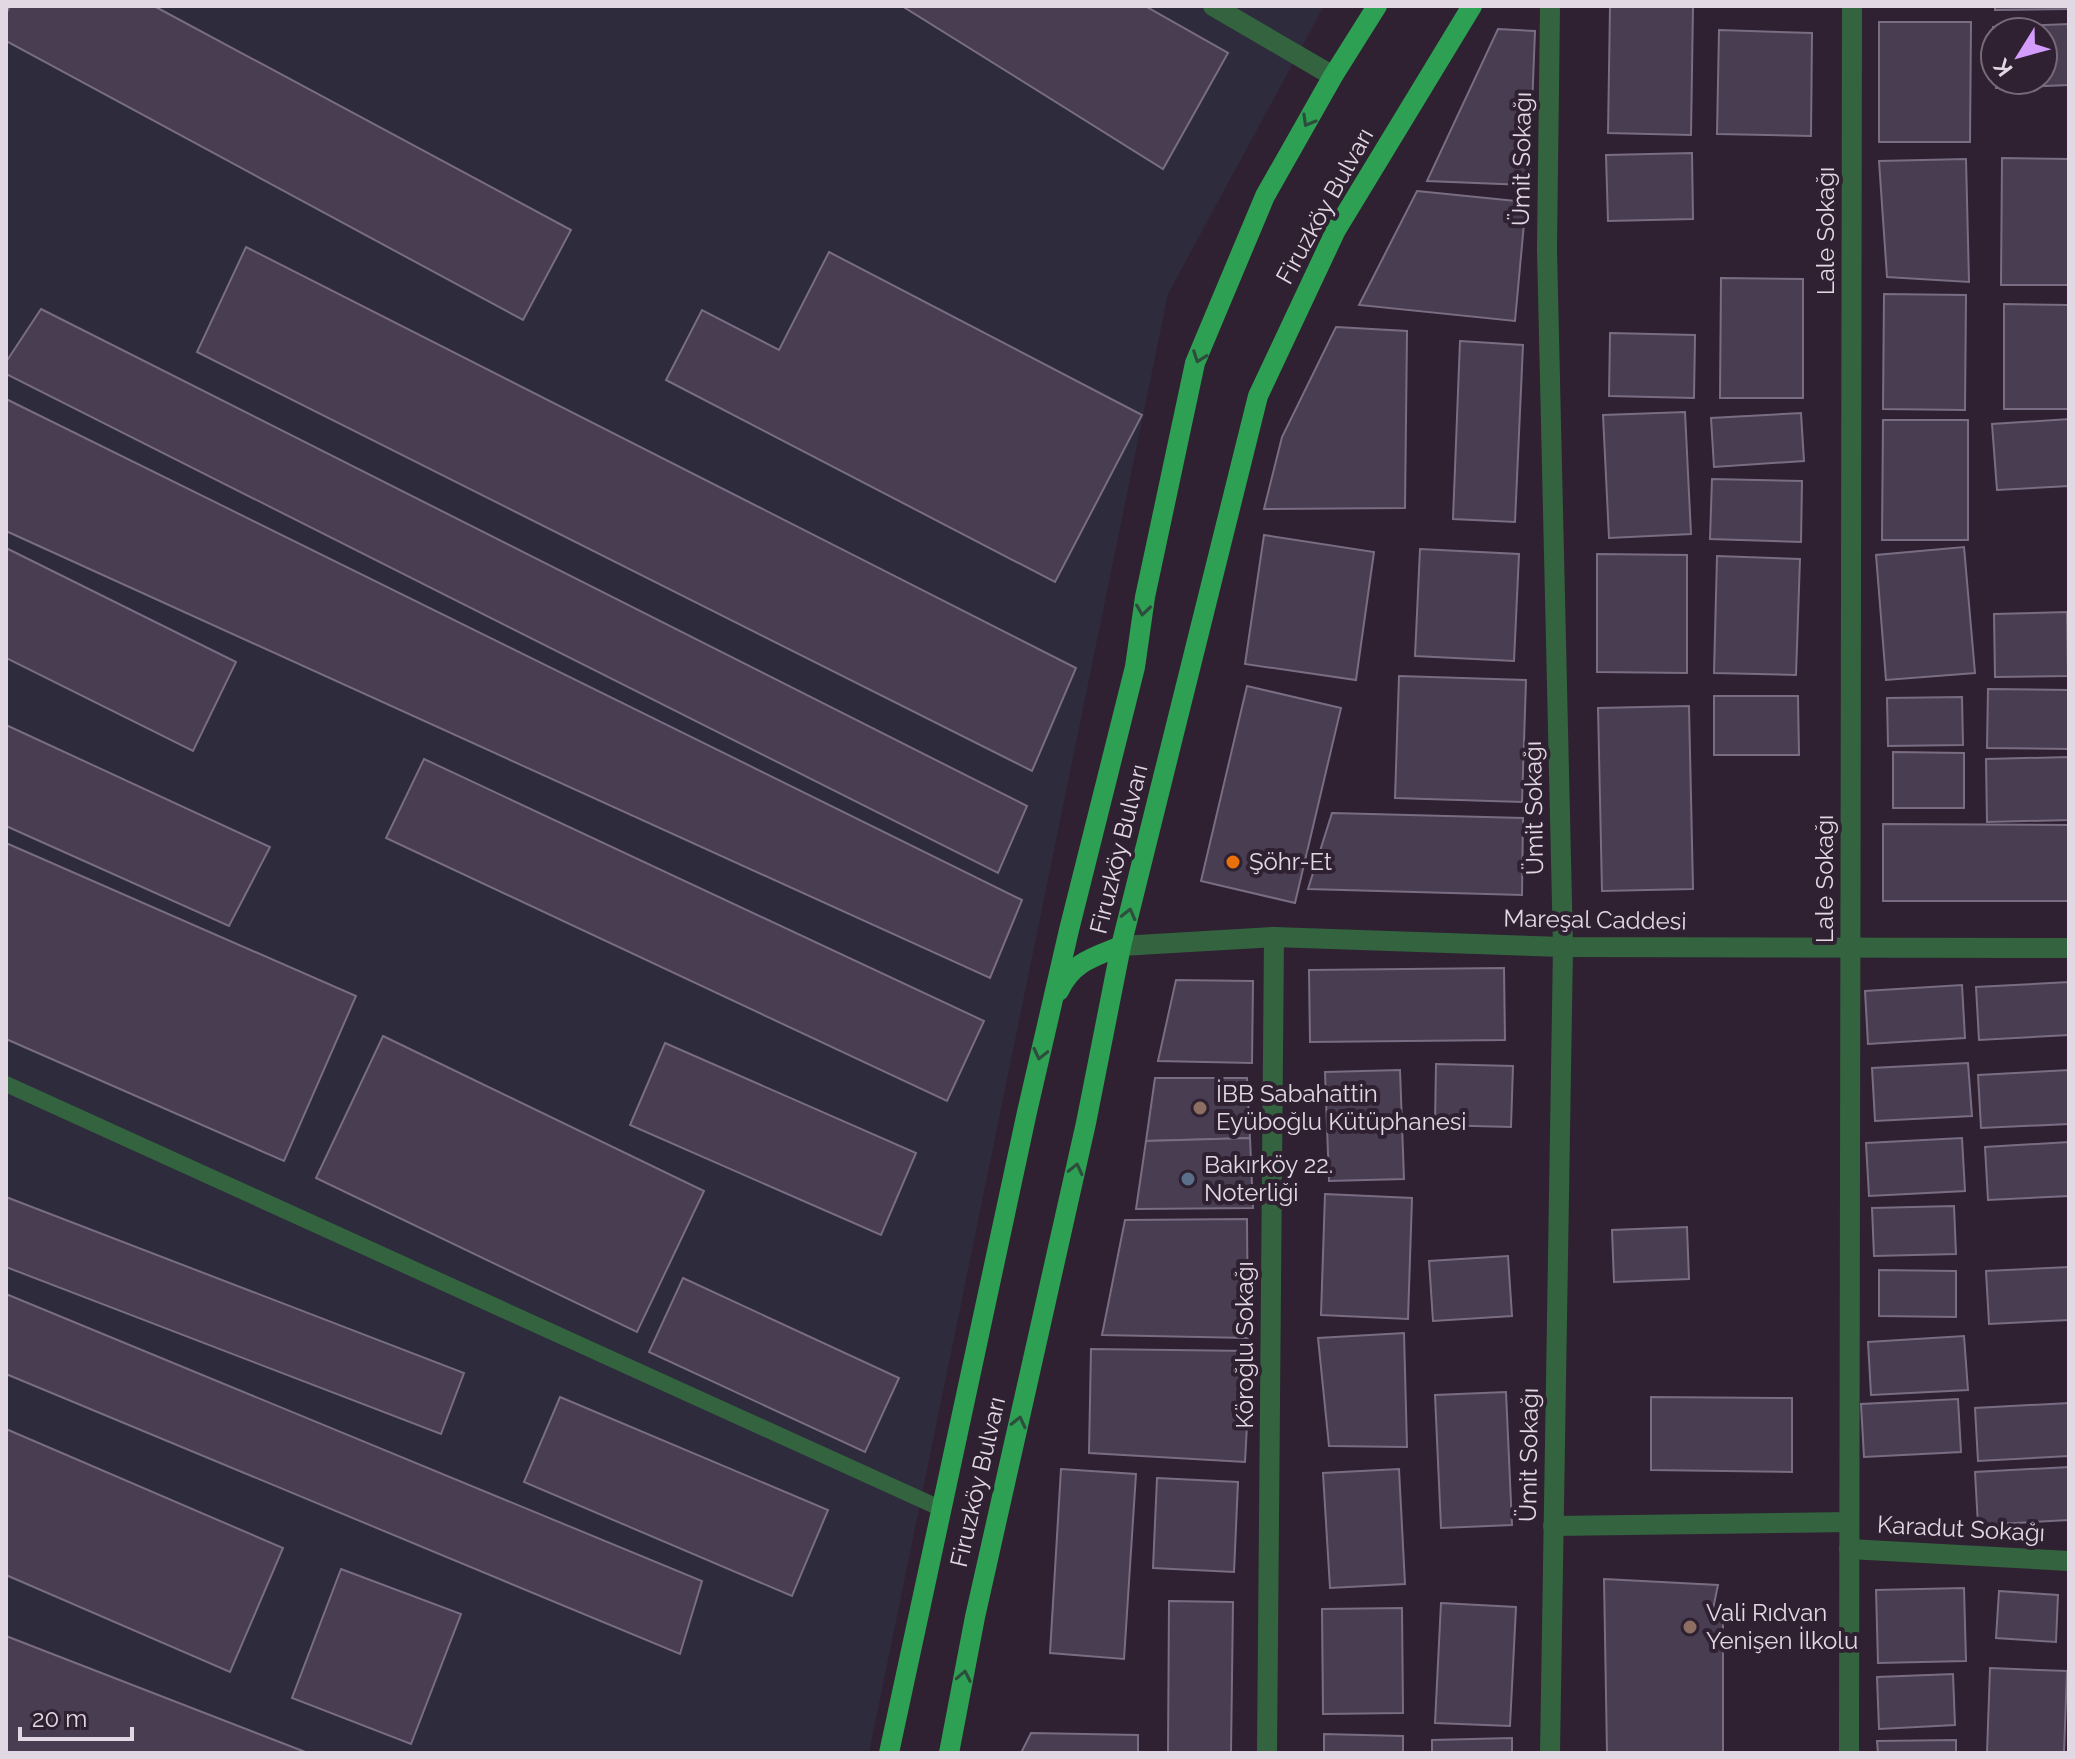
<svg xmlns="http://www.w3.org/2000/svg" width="2075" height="1759" viewBox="0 0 2075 1759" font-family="Raleway,sans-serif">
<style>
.industrial{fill:#2e2b3c}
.building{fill:#483d51;stroke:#796d83;stroke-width:2}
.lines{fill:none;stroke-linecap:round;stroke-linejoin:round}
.service{stroke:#33643f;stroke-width:16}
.minor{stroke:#33643f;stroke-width:20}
.tertiary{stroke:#33643f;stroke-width:20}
.primary{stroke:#2da053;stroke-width:20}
.oneway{stroke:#2e4d3d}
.food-dot{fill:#e8710a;stroke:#2f2131;stroke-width:3}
.education-dot{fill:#8d6e63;stroke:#2f2131;stroke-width:3}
.service-dot{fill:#5c6f8a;stroke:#2f2131;stroke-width:3}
.labels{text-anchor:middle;stroke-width:8;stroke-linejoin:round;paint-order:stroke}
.street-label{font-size:24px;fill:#e2d8e3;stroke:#2f2131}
.poi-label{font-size:24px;fill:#e2d8e3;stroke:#2f2131;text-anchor:start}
</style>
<rect width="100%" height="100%" fill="#2f2131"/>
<path class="industrial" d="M6 6H1324L1168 294 869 1753H6Z"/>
<g class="building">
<path d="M10 6H154L571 230 523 320 6 41V14Z"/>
<path d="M902 6H1145L1228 53 1163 169Z"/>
<path d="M1610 6H1693L1691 135 1608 133Z"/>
<path d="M1995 6H2069V9L1995 10Z"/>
<path d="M1879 22H1971L1970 142H1879Z"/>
<path d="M2069 24V85L1996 88V80H2043V32H1995V63L1993 27Z"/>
<path d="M1498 29 1535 31 1529 185 1427 181Z"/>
<path d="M1719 30 1812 33 1811 136 1717 134Z"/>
<path d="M1692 153 1693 219 1608 221 1606 155Z"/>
<path d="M2002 158 2069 159V285H2001Z"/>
<path d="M1966 159 1969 282 1887 277 1879 161Z"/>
<path d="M1417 191 1526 202 1515 321 1359 305Z"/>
<path d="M246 247 1076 668 1032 771 197 352Z"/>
<path d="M829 252 1142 415 1055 582 666 380 702 310 779 350Z"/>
<path d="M1721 278 1803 279V398H1720Z"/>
<path d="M1884 294 1966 295 1965 410 1883 409Z"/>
<path d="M2004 304 2069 305V409H2004Z"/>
<path d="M41 309 1027 806 998 873 6 374V362Z"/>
<path d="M1336 327 1407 331 1405 508 1264 509 1282 437Z"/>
<path d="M1610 333 1695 335 1694 398 1609 396Z"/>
<path d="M1460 341 1523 345 1515 522 1453 519Z"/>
<path d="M6 399 1022 900 990 978 6 531Z"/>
<path d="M1685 412 1691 534 1609 538 1603 415Z"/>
<path d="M1801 413 1804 461 1714 467 1711 418Z"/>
<path d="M2069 419V486L1997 490 1992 424Z"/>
<path d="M1883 420H1968V540H1882Z"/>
<path d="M1712 479 1802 481 1801 542 1710 539Z"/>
<path d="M1264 535 1374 552 1356 680 1245 664Z"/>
<path d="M1964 547 1975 673 1886 680 1876 555Z"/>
<path d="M6 548 236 662 193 751 6 658Z"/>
<path d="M1420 549 1519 554 1514 661 1415 656Z"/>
<path d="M1597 554 1687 555V673L1597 672Z"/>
<path d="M1717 556 1800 559 1796 675 1714 673Z"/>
<path d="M2067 612 2068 676 1995 677 1994 614Z"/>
<path d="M1399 676 1526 680 1522 802 1395 798Z"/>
<path d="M1247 686 1341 708 1295 903 1201 881Z"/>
<path d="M1988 689 2069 690V749L1987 748Z"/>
<path d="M1714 696H1798L1799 755H1714Z"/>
<path d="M1962 697 1963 745 1888 746 1887 698Z"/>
<path d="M1689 706 1693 889 1602 891 1598 708Z"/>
<path d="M6 725 270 847 229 926 6 826Z"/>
<path d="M1893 752 1964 753V808H1893Z"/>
<path d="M2069 757V820L1987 822 1986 759Z"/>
<path d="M424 759 984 1021 947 1101 386 838Z"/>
<path d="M1332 813 1523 818 1522 895 1308 889Z"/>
<path d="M1883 824 2069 825V901H1883Z"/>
<path d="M6 843 356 996 284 1161 6 1039Z"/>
<path d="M1504 968 1505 1040 1310 1042 1309 970Z"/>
<path d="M1176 980 1253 981 1252 1063 1158 1061Z"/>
<path d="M2069 982V1035L1979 1040 1976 987Z"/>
<path d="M1962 985 1965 1038 1868 1044 1865 991Z"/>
<path d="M383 1036 704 1191 637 1332 316 1178Z"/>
<path d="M665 1043 916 1153 881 1235 630 1125Z"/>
<path d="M1968 1063 1972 1116 1875 1121 1872 1068Z"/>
<path d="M1436 1064 1513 1066 1511 1127 1435 1125Z"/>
<path d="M1400 1070 1404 1179 1329 1181 1325 1072Z"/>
<path d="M2069 1070V1124L1981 1128 1978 1075Z"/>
<path d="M1155 1078H1247L1250 1138 1146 1141Z"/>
<path d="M1250 1138 1253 1208 1136 1209 1146 1141Z"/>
<path d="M1962 1138 1965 1191 1869 1196 1866 1143Z"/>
<path d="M2069 1142V1196L1988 1200 1985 1147Z"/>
<path d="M1325 1194 1412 1198 1408 1319 1321 1315Z"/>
<path d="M6 1197 464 1373 441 1434 6 1267Z"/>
<path d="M1954 1206 1956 1254 1874 1256 1872 1208Z"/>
<path d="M1247 1219 1248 1338 1102 1335 1125 1220Z"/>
<path d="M1687 1227 1689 1279 1614 1282 1612 1230Z"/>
<path d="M1508 1256 1512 1316 1433 1321 1429 1261Z"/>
<path d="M2069 1267V1320L1989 1324 1986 1271Z"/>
<path d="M1879 1270 1956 1271V1317L1879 1316Z"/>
<path d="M683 1278 899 1378 865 1452 649 1352Z"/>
<path d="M6 1294 702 1581 680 1654 6 1374Z"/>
<path d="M1404 1333 1407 1447 1329 1446 1318 1338Z"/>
<path d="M1964 1336 1968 1390 1871 1395 1868 1342Z"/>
<path d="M1091 1349 1251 1351 1245 1462 1089 1453Z"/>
<path d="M1506 1392 1512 1525 1441 1528 1435 1395Z"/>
<path d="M560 1397 828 1510 792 1596 524 1482Z"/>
<path d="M1651 1397 1792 1398V1472L1651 1470Z"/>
<path d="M1958 1399 1961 1452 1864 1457 1861 1404Z"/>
<path d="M2069 1403V1456L1978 1461 1975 1408Z"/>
<path d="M6 1429 283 1548 230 1672 6 1575Z"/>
<path d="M2069 1467V1520L1978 1525 1975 1472Z"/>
<path d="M1061 1469 1136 1474 1124 1659 1050 1653Z"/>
<path d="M1399 1469 1405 1584 1330 1588 1323 1473Z"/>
<path d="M1157 1478 1238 1482 1234 1572 1153 1568Z"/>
<path d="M341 1569 461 1614 411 1744 292 1698Z"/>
<path d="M1604 1579 1718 1585 1711 1619 1723 1621V1753H1607Z"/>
<path d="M1964 1588 1966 1661 1878 1663 1876 1590Z"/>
<path d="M1999 1591 2058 1595 2056 1642 1996 1638Z"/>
<path d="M1169 1601 1233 1602 1231 1753H1168Z"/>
<path d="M1441 1603 1516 1607 1510 1726 1435 1723Z"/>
<path d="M1402 1608 1403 1713 1323 1714 1322 1609Z"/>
<path d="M6 1636 308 1753H6Z"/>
<path d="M1990 1668 2067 1671 2064 1753H1987Z"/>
<path d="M1953 1674 1955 1725 1879 1729 1877 1677Z"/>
<path d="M1031 1733 1138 1735V1753H1021Z"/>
<path d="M1324 1734 1403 1736V1753H1324Z"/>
<path d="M1512 1738V1753H1432V1740Z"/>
<path d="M1956 1740V1753H1878L1877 1741Z"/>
</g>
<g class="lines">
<path class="service" d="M6 1084 942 1509"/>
<g class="minor">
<path d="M1550 6 1547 249 1563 947 1550 1753"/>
<path d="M1553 1526 1849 1522"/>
<path d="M1849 1549 2069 1561"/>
<path d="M1267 1753 1274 937"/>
<path d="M1849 1753 1852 6"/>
</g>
<g class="tertiary">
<path d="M1213 6 1333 76"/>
<path d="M1121 946 1274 937 1563 947 2069 948"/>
</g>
<g class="primary">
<path d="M1059 991C1072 962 1094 957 1121 946"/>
<path d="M889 1753 1027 1112 1069 930 1135 667 1145 597 1195 363 1265 196 1333 76 1377 6"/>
<path d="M949 1753 975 1617 1086 1123 1121 946 1258 396 1336 230 1472 6"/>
</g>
</g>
<defs><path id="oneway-chevron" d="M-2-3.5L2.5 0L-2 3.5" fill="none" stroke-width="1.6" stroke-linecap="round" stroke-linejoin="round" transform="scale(2)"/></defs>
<g class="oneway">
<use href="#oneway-chevron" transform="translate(1308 121) rotate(120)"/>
<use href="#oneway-chevron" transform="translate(1199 357) rotate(110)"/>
<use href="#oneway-chevron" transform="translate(1143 610) rotate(98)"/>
<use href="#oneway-chevron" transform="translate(1129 914) rotate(-76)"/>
<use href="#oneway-chevron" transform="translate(1040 1054) rotate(103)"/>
<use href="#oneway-chevron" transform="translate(1076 1169) rotate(-77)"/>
<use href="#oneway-chevron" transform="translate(1019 1422) rotate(-77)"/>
<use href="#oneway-chevron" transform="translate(964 1676) rotate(-79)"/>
</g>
<circle class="food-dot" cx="1233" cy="862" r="8"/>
<g class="education-dot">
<circle cx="1200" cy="1108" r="8"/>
<circle cx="1690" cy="1627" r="8"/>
</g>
<circle class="service-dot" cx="1188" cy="1179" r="8"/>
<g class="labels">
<g class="street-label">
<text transform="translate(1522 159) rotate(-89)" y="8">Ümit Sokağı</text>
<text transform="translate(1325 206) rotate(-61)" y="8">Firuzköy Bulvarı</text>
<text transform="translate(1826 231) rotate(-90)" y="8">Lale Sokağı</text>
<text transform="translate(1534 808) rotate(-91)" y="8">Ümit Sokağı</text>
<text transform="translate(1119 849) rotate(-76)" y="8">Firuzköy Bulvarı</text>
<text transform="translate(1825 879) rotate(-90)" y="8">Lale Sokağı</text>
<text transform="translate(1595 920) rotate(1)" y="8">Mareşal Caddesi</text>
<text transform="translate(1245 1345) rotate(-90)" y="8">Köroğlu Sokağı</text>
<text transform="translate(1529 1455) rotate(-89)" y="8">Ümit Sokağı</text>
<text transform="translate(978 1482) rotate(-77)" y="8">Firuzköy Bulvarı</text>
<text transform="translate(1961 1529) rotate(3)" y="8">Karadut Sokağı</text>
</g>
<g class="poi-label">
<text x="1249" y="870">Şöhr-Et</text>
<text x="1216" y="1102">İBB Sabahattin<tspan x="1216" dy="28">Eyüboğlu Kütüphanesi</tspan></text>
<text x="1204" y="1173">Bakırköy 22.<tspan x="1204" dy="28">Noterliği</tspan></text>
<text x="1706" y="1621">Vali Rıdvan<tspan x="1706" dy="28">Yenişen İlkolu</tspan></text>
</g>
</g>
<rect width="2075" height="1759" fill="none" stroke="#e2d8e3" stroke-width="16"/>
<g transform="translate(2019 56) rotate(233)"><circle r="38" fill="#2f2131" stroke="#776a78" stroke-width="2"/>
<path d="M0-6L14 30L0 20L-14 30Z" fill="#d39cfd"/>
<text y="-12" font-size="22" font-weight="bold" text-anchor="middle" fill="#e2d8e3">K</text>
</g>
<path d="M20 1727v12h112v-12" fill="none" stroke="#e2d8e3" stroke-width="4"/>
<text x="32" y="1727" font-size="24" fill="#e2d8e3" stroke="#2f2131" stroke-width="6" paint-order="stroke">20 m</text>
</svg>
